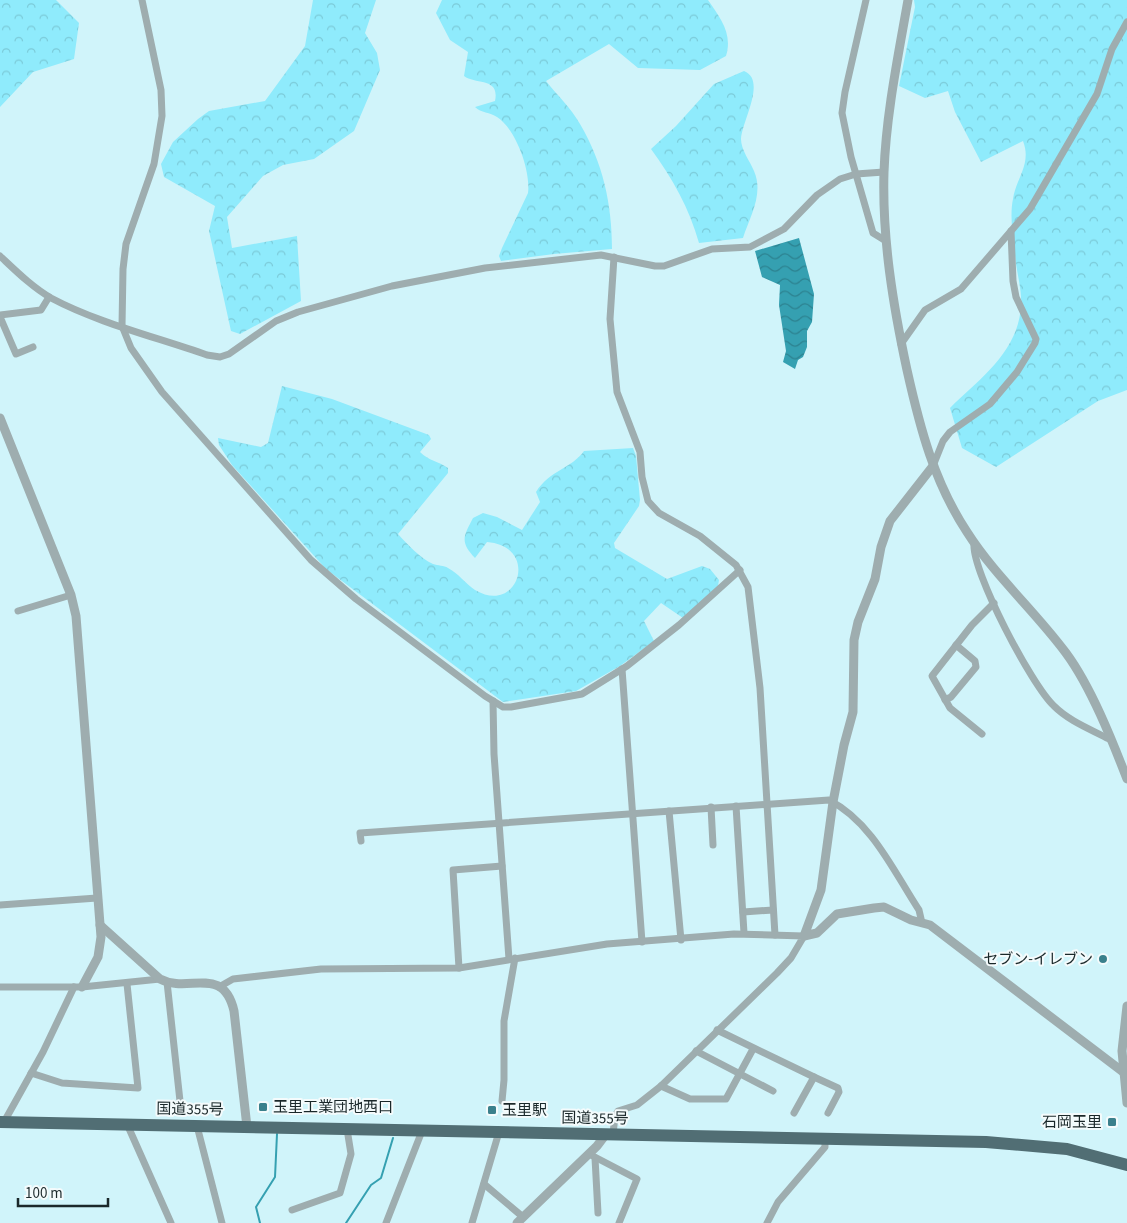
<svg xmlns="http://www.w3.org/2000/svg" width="1127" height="1223" viewBox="0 0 1127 1223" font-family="'Source Sans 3','Noto Sans JP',sans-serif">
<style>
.forest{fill:url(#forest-crowns)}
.water{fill:url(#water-waves)}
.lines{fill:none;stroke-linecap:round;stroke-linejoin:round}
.stream{stroke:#35a0b1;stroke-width:2}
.minor{stroke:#9eadaf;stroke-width:7}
.tertiary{stroke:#9eadaf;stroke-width:9}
.trunk{stroke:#516e74;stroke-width:12}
.poi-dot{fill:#3a808c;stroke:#f4fbfc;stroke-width:2}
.labels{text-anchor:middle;stroke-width:4;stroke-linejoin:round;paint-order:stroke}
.poi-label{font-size:15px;fill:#1a282a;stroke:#f4fbfc;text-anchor:end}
.street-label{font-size:15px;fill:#1a282a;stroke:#f4fbfc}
</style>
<defs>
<pattern id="forest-crowns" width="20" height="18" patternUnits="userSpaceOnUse" patternTransform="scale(1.25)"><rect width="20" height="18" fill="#8febfc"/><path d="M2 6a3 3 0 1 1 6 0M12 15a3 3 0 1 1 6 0" fill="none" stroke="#7bcad8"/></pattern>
<pattern id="water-waves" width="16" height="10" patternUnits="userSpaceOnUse" patternTransform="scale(1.25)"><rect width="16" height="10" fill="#35a0b1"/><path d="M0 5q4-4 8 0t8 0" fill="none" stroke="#2c8290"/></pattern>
</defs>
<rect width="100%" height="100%" fill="#d0f4fa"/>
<g class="forest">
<path d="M0 0H56L79 23 74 59 33 72 0 107Z"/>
<path d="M313 0H376L365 33 377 53 380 70 354 131 314 159 283 165 263 176 227 217 232 248 297 236 301 301 240 334 231 331 209 231 215 206 164 177 161 164 173 142 198 119 209 111 265 101 305 46Z"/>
<path d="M442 0H708C720 18 733 33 726 56L700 70 638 68 609 44 546 81C557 95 571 108 580 124 603 163 612 204 612 249L554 254 501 261 499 256 502 248 528 193C531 171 516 129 497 117 490 112 481 113 475 107L495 101C500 77 476 85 464 76L468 52 450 40 436 13Z"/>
<path d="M914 0H1127V390L1098 401 996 467 962 448 950 408C981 378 1019 351 1021 305 1022 292 1018 277 1016 264 1014 245 1009 217 1013 199 1016 178 1032 164 1023 141L981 162 955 112 948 91 925 98 899 86 915 7Z"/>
<path d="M744 71C767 80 742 121 741 139 741 150 750 161 754 171 764 194 750 216 743 238L699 243C689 208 673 179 651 149L676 126 714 84Z"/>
<path d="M282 386 332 399 429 435 431 439 420 452C429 461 438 461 448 468V473L398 534C407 544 420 558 433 564 438 566 444 565 448 568 458 573 466 584 475 590 519 616 540 546 487 542L475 558C460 542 463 537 473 518L483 513 497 517 522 530 540 502 536 492C550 470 571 469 584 451L633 448 636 456 640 500 639 506 614 543 615 548 667 579 702 566 710 569 719 580 718 586 683 618 661 603 644 621 654 641 620 666 576 691 503 702 326 569 232 465 219 445 218 438 261 447 268 443Z"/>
</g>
<path class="water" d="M799 238 814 294 812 322 807 331V347L803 357 798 360 795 369 783 362 786 351 779 305 780 285 762 277 755 251Z"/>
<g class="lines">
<g class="stream">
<path d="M260 1223 256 1207 275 1177 277 1134"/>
<path d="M346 1223 371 1185 381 1178 393 1138"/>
</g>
<g class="minor">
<path d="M142 0 161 90 162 116 154 164 126 244 123 269 122 326 131 348 162 392 311 560 356 599 485 696 503 707H511L582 694 627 666 679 625 740 570"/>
<path d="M866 0 845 92 842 113 851 157 873 233 886 241"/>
<path d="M0 256C16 271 32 287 51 298 98 323 156 337 207 355L220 357 229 354 276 321 298 312 392 286 485 268 601 255 655 266H664L712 249 750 247 784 229 817 195 840 179 856 174 884 172"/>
<path d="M614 257 610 319 617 392 640 452 642 477 648 501 659 513 700 536 736 565 748 587 760 688 775 935"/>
<path d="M0 315 41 310 49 297"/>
<path d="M0 317 16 354 33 347"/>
<path d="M901 344 925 310 961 289 1030 209 1097 94 1112 49 1127 22"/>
<path d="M933 466 943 441 950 432 990 404 1017 372 1035 343 1036 339 1016 297 1013 281 1011 231"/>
<path d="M974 544C972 572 1032 686 1054 706 1069 721 1090 729 1109 739"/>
<path d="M18 611 71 595"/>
<path d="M622 669 642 942"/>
<path d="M945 700 951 697 976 667 975 661 956 645"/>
<path d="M493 701 494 754 509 959"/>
<path d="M982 734 950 708 932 676 972 625 994 603"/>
<path d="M736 806 744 933"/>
<path d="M711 807 713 845"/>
<path d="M669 811 681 940"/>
<path d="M361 841 360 833 829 800C872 822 894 872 919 910L922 923"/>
<path d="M0 905 97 898"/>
<path d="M743 912 773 910"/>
<path d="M459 968 453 870 502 866"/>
<path d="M167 982 180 1101"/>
<path d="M0 987H82L160 979"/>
<path d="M219 987 233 979 321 969 459 968 607 944 734 934 804 936 791 958 777 973 661 1086 637 1105 618 1111 615 1116 613 1134"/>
<path d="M717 1030 814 1077 794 1113"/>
<path d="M696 1051 773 1091"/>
<path d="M31 1073 62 1083 138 1088 127 984"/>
<path d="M814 1077 838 1088 839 1092 828 1113"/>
<path d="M661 1086 690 1099H726L753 1049"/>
<path d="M502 1101 504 1080V1021L515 958"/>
<path d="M4 1122 43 1052 74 987"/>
<path d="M127 1124 171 1223"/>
<path d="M197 1126 222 1223"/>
<path d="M589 1154 637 1179 619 1223"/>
<path d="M595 1158 598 1213"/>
<path d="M484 1184 523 1217"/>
<path d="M292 1210 340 1193 351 1154 347 1129"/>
<path d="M386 1223 422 1131"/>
<path d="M472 1223 499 1132"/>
<path d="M767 1223 778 1202 825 1147V1139"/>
</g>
<g class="tertiary">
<path d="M908 0C898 57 886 115 884 172 882 238 893 305 907 370 920 428 934 482 967 532 995 576 1035 611 1066 653 1091 687 1112 740 1127 779"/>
<path d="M0 418 71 595 76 616 101 937 98 957 82 987"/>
<path d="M933 466 890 521 881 547 875 579 858 622 854 640 853 712 844 745 833 802 821 890 804 936 817 933 837 914 874 908 884 907 911 920 930 925 1127 1075"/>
<path d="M100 925 160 979C188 994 223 964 234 1011L247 1127"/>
<path d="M1127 1006 1122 1051 1127 1103"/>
<path d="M517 1223 597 1146 606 1134"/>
</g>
<path class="trunk" d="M0 1122 986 1142 1067 1149 1127 1165"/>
</g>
<g class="poi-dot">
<circle cx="1103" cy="959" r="5"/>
<rect x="258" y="1102" width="10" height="10" rx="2.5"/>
<rect x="487" y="1105" width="10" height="10" rx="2.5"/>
<rect x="1107" y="1117" width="10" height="10" rx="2.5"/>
</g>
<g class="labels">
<g class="poi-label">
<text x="1093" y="964">セブン-イレブン</text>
<text x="273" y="1112" text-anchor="start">玉里工業団地西口</text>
<text x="502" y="1115" text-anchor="start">玉里駅</text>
<text x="1102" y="1127">石岡玉里</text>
</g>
<g class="street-label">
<text transform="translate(190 1109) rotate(1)" y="5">国道355号</text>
<text transform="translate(595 1118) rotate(1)" y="5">国道355号</text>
</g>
</g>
<path d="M18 1198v8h90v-8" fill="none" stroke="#1a282a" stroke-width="2.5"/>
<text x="25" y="1198" font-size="15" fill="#1a282a" stroke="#f4fbfc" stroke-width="4" paint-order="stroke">100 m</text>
</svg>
